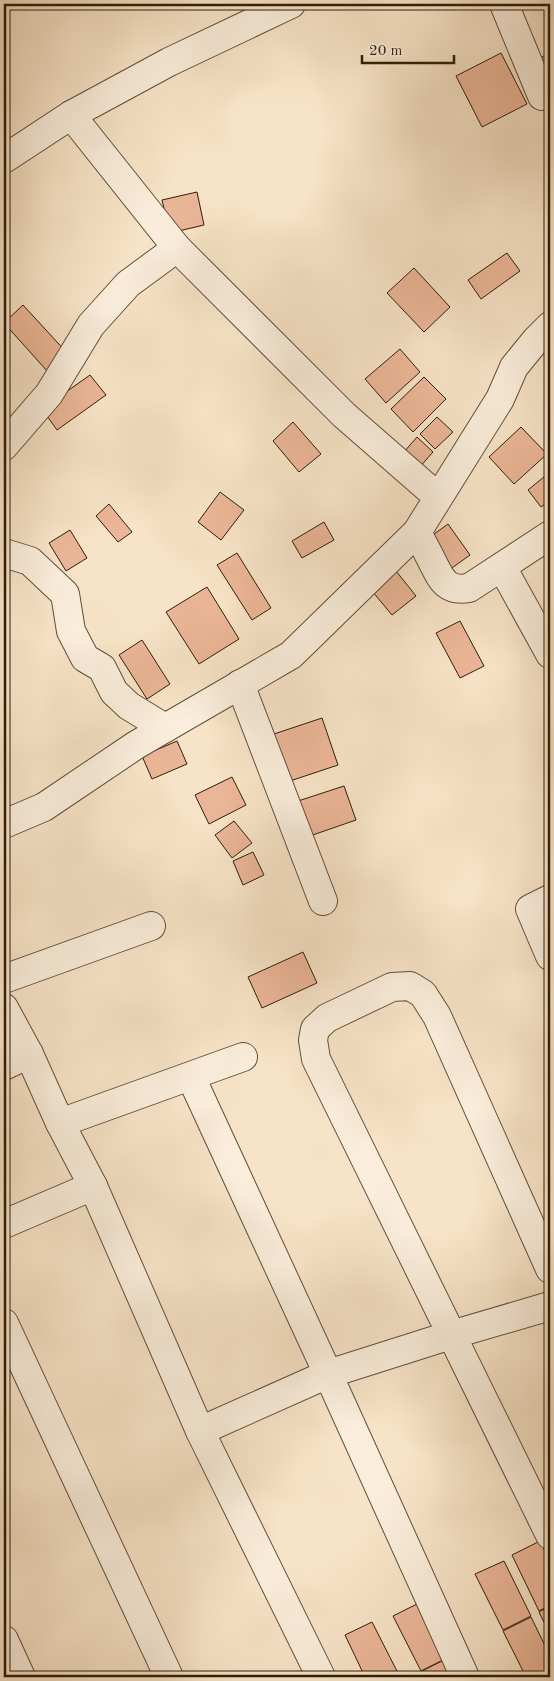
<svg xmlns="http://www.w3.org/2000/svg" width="554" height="1681" viewBox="0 0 554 1681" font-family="'Old Standard TT',serif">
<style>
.building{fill:#ebb697;stroke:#2e1e0b}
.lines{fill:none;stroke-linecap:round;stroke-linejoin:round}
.minor-casing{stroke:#604f3a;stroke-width:30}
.minor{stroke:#faeddb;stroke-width:28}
</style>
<rect width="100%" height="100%" fill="#f7e3c7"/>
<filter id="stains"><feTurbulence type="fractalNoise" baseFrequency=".004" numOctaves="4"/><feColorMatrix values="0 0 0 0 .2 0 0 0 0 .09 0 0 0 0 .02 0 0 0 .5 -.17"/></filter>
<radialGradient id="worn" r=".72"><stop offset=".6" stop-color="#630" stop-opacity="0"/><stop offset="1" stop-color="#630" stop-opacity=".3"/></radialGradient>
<g class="building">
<path d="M501 53 527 104 482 127 456 76Z"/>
<path d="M550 53V78L540 58Z"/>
<path d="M197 192 204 225 170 233 162 200Z"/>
<path d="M507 253 520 271 481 299 468 280Z"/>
<path d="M414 268 450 307 424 332 387 293Z"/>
<path d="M23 305 68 354 48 372 4 323Z"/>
<path d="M400 349 420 372 386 403 365 379Z"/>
<path d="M90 375 106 395 57 430 42 409Z"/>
<path d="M424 377 446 399 413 432 391 409Z"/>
<path d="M437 417 453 432 435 449 420 434Z"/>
<path d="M293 422 321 454 299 472 273 441Z"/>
<path d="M521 427 547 454 514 484 489 457Z"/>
<path d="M417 437 433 452 419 468 403 453Z"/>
<path d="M550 472V500L541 507 528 490Z"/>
<path d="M220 492 244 510 221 540 198 522Z"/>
<path d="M109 504 132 532 118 542 96 516Z"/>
<path d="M324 522 334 540 302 558 292 541Z"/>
<path d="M448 524 470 555 445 573 423 542Z"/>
<path d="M70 530 87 558 66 571 49 543Z"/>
<path d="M237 553 271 608 252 620 217 565Z"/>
<path d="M396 571 416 596 392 615 372 591Z"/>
<path d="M207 587 239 639 199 664 166 612Z"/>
<path d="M460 621 484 666 460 678 436 633Z"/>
<path d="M142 640 170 684 147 699 119 655Z"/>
<path d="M322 718 338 765 290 781 274 734Z"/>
<path d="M177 741 187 764 152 779 142 756Z"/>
<path d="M232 777 246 805 209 824 195 795Z"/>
<path d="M344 786 356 820 304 838 292 803Z"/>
<path d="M234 821 252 843 232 858 215 835Z"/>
<path d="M253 852 264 875 243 885 233 861Z"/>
<path d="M303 952 317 983 262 1008 248 977Z"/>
<path d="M540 1541 550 1562V1605L539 1611 512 1555Z"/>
<path d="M504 1561 531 1616 503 1630 475 1574Z"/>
<path d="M421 1602 449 1657 421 1671 393 1616Z"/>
<path d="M550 1606V1635L539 1612Z"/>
<path d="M531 1617 550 1656V1677H526L503 1631Z"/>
<path d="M372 1622 400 1677H365L345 1635Z"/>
<path d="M448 1658 457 1677H423L420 1672Z"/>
<path d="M298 1671 301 1677H286Z"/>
</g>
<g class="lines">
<defs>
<g id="minor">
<path d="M504 4 542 96"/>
<path d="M71 115 177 248 344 415 438 497"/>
<path d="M4 159 71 115 169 62 291 4"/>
<path d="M4 446 49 394 91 325 128 284 177 248"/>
<path d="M417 532C422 542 427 551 432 561 441 579 446 592 469 588L550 535"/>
<path d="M4 553 30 561 65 594 71 631 85 658 102 668 114 692 129 706 165 728"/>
<path d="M502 567 550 654"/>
<path d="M240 684 323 901"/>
<path d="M4 824 44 807 136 745 291 655 417 532 500 399 514 367 536 340 550 326"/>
<path d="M550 899 530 909 550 956"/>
<path d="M4 979 151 926"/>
<path d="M4 1008 29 1054 60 1123 93 1186 200 1431 321 1677"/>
<path d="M4 1066 29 1054"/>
<path d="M191 1077 328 1374 465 1677"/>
<path d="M60 1123 243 1057"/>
<path d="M4 1224 93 1186"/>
<path d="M550 1269 437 1016 423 994 410 986 392 987 327 1018 315 1029 313 1040 316 1059 550 1535"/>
<path d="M4 1323 169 1677"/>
<path d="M200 1431 328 1374 451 1335 550 1306"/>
<path d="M4 1640 21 1677"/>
</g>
</defs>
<use href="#minor" class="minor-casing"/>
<use href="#minor" class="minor"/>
</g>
<rect width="554" height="1681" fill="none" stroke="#f7e3c7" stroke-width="20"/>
<rect x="5" y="5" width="544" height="1671" fill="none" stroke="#2e1e0b" stroke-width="2.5"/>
<rect x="10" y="10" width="534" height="1661" fill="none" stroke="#2e1e0b"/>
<path d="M362 55v8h92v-8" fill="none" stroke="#2e1e0b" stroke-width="2.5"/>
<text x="369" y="55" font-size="15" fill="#2e1e0b" stroke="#faeddb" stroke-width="4" paint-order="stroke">20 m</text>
<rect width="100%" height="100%" filter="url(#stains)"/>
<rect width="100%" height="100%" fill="url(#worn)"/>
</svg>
